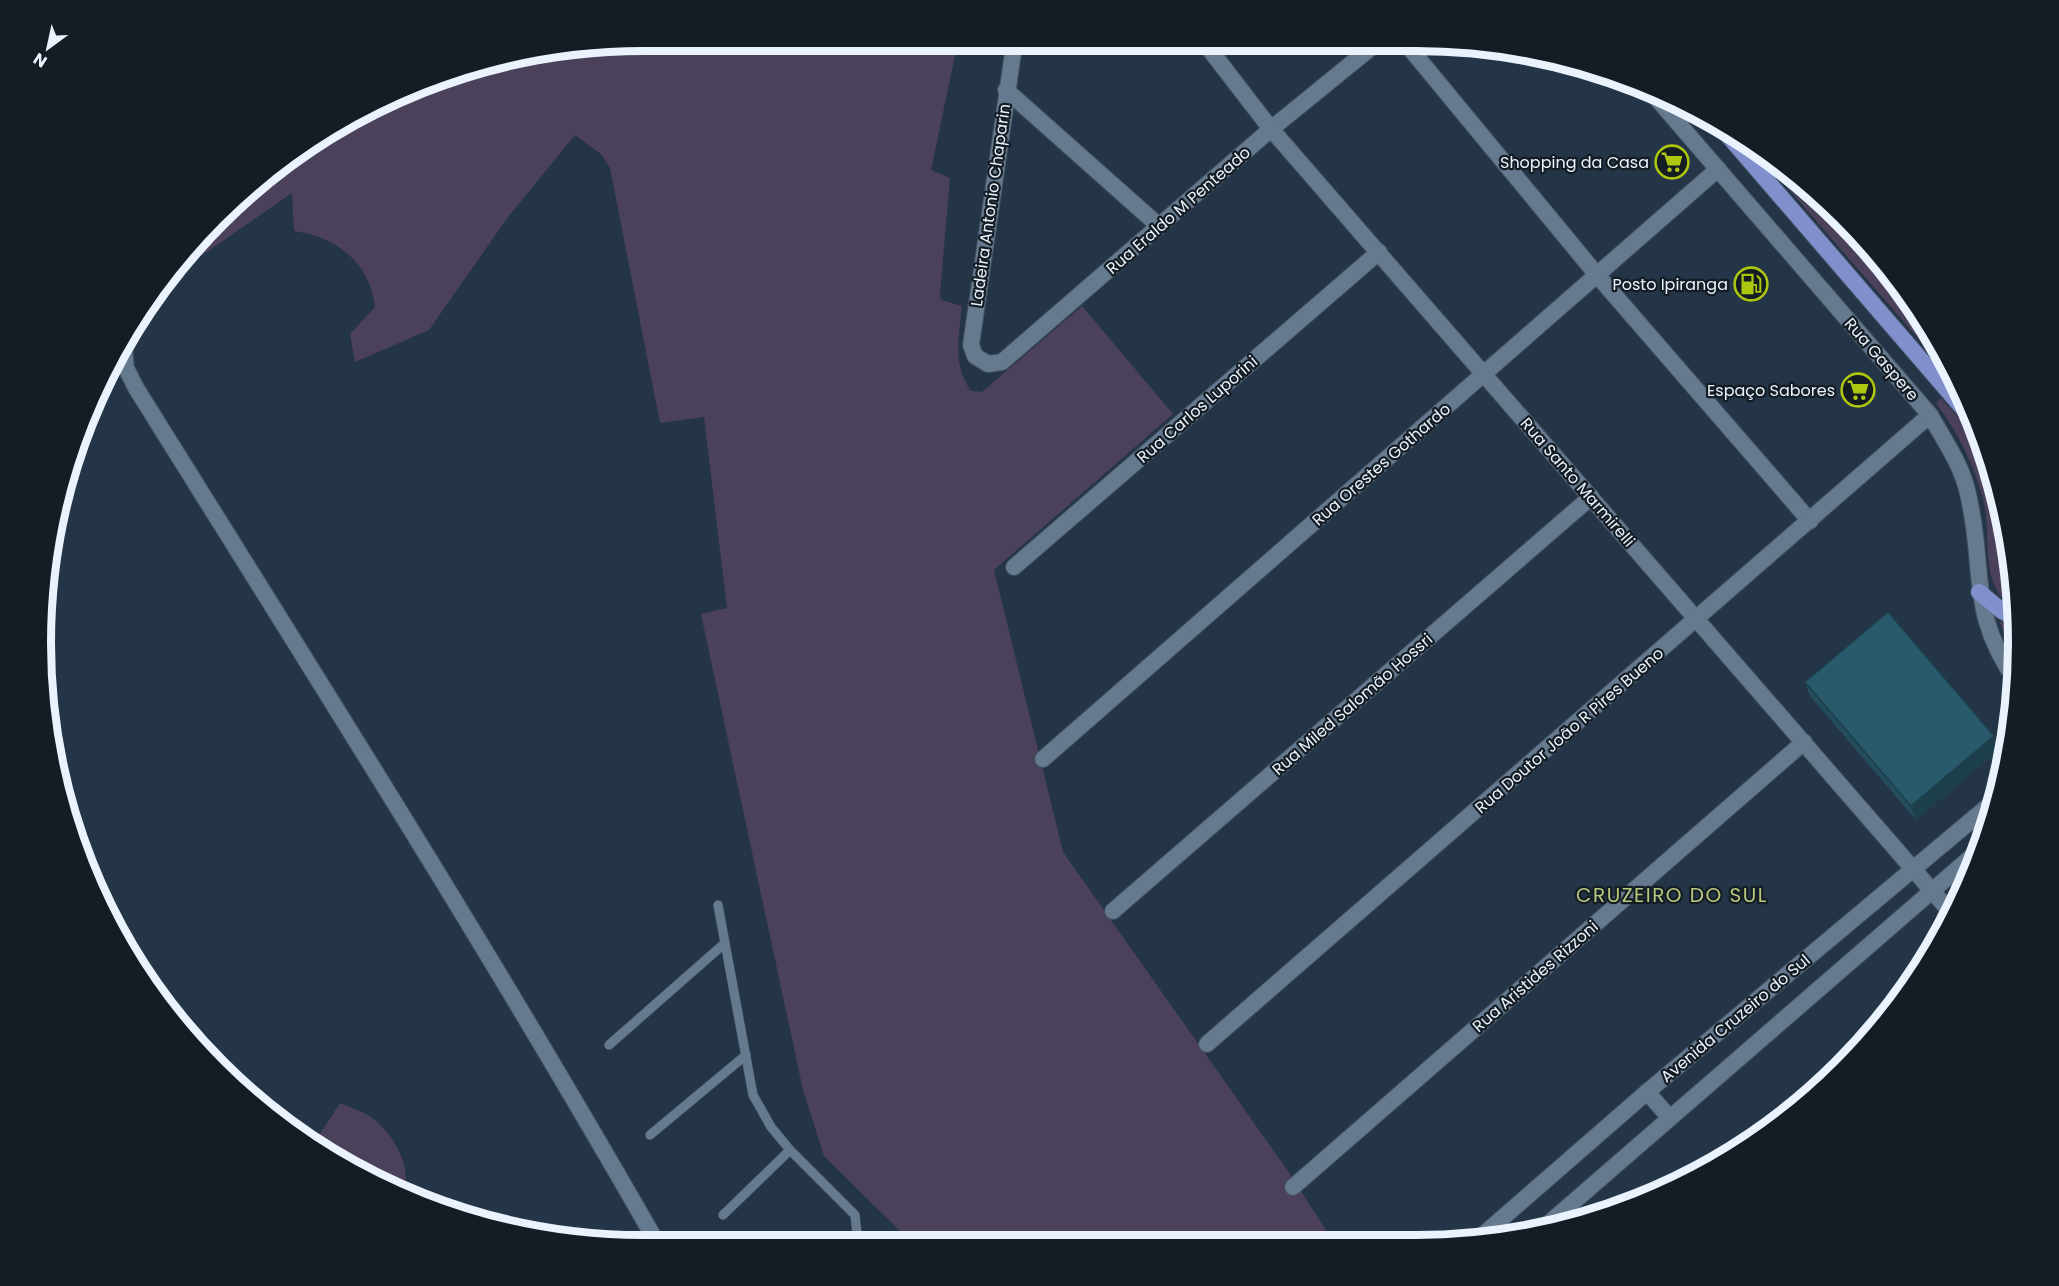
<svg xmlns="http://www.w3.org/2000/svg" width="2059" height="1286" viewBox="0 0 2059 1286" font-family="Poppins,sans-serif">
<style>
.green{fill:#4c415b}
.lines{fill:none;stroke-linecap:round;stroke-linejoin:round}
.service-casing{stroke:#41505f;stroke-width:10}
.minor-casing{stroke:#41505f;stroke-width:18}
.tertiary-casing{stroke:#41505f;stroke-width:18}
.primary-casing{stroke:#41505f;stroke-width:18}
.service{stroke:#65798f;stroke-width:9}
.minor{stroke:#65798f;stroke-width:16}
.tertiary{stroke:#65798f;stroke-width:16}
.primary{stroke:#8190cd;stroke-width:16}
.wall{fill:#234d5d}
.shaded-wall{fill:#1d3f4c}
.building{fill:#295a6c;stroke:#1d3f4c;stroke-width:1.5}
.labels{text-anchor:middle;stroke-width:4.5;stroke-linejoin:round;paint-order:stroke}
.poi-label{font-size:16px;fill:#eaf3fd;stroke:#141c24;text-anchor:end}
.street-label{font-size:16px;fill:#eaf3fd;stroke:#141c24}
.quarter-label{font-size:20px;letter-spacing:1.5px;fill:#b8c87d;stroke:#141c24}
.rim{fill:none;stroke:#eaf3fd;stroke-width:8}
</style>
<rect width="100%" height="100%" fill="#233547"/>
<g class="green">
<path d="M564 46H957L931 170 950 178 940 294 941 300 962 306C959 336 952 365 971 391L982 392 1082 306 1173 414 994 570 1063 852 1290 1174 1335 1244 911 1242 824 1156 803 1090 701 614 727 608 704 417 660 423 610 168 602 155 575 135 508 217 429 330 355 362 350 334 375 307C370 263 337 237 294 231L292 193 194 261 178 262 217 217 308 142 450 72Z"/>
<path d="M1752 147 1783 165 1795 177 1937 340 1956 382Z"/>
<path d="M1941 398 1987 450 2013 565 2015 610C1977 584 1993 539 1983 499 1973 463 1958 432 1936 403Z"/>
<path d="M1999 621 2015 629 2016 661Z"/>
<path d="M340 1103C349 1107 358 1110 366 1114 391 1128 414 1167 403 1194L314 1143Z"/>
</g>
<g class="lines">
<defs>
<g id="service">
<path d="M718 905 753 1095 771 1127 790 1150 855 1215 857 1234 853 1242"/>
<path d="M609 1045 725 943"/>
<path d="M650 1135 746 1055"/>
<path d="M723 1215 790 1150"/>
</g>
<g id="minor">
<path d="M1014 46 971 345 975 356 988 364 1002 362 1271 129 1373 46"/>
<path d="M1207 46 1271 129 1953 915"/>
<path d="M1408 46 1597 275 1810 521"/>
<path d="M1006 90 1159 226"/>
<path d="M123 340 126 368 136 388C312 670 491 952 656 1241"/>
<path d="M1014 567 1379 252"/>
<path d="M1043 759 1718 169"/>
<path d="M1113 911 1591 497"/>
<path d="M1207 1044 1930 415"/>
<path d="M1293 1187 1804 742"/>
</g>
<g id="tertiary">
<path d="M1647 87 1930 415C1944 440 1962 465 1968 494 1986 569 1967 612 2017 682"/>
<path d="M1647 1092 1670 1118"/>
<path d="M1541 1230 1978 851"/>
<path d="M1476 1241 1647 1092 1998 798"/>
</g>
<g id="primary">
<path d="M1725 132 1973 420"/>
<path d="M1862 240 1875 254"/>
<path d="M1979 592 2002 611 2015 618"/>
</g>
</defs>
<use href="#service" class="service-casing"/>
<use href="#minor" class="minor-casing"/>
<use href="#tertiary" class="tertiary-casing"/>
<use href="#primary" class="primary-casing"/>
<use href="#service" class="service"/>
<use href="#minor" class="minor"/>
<use href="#tertiary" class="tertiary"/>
<use href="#primary" class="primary"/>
</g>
<path class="wall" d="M1805 682 1999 750 1916 820 1810 696Z"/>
<path class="shaded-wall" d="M1994 736 1999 750 1916 820 1911 806Z"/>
<path class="building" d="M1888 612 1994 736 1911 806 1805 682Z"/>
<defs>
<symbol id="supermarket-ring" viewBox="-11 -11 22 22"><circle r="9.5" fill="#141c24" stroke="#adc60e" stroke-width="1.5"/><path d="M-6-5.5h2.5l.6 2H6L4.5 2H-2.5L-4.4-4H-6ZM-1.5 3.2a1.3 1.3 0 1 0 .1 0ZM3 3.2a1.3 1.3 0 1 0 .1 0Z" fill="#adc60e"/></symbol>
<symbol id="fuel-ring" viewBox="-11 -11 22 22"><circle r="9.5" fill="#141c24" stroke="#adc60e" stroke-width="1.5"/><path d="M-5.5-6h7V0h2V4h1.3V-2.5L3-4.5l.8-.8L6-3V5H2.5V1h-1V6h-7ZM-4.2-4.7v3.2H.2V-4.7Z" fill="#adc60e"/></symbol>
</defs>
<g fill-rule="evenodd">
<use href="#supermarket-ring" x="1653" y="143" width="38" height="38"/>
<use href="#fuel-ring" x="1732" y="265" width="38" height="38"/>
<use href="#supermarket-ring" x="1839" y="371" width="38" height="38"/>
</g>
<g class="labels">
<g class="poi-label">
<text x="1649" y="168">Shopping da Casa</text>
<text x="1728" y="290">Posto Ipiranga</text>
<text x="1835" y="396">Espaço Sabores</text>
</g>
<g class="street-label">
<text transform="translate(990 205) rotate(-82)" y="6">Ladeira Antonio Chaparin</text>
<text transform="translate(1178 210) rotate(-41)" y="6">Rua Eraldo M Penteado</text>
<text transform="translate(1882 359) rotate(49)" y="6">Rua Gaspere</text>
<text transform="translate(1197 409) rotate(-41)" y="6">Rua Carlos Luporini</text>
<text transform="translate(1381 464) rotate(-41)" y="6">Rua Orestes Gothardo</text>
<text transform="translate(1578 482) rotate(49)" y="6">Rua Santo Marmirelli</text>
<text transform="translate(1352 704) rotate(-41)" y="6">Rua Miled Salomão Hossri</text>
<text transform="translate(1569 730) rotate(-41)" y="6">Rua Doutor João R Pires Bueno</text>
<text transform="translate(1535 976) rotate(-41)" y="6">Rua Aristides Rizzoni</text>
<text transform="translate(1735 1018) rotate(-40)" y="6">Avenida Cruzeiro do Sul</text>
</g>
<g class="quarter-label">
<text x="1672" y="902">CRUZEIRO DO SUL</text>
</g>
</g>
<path d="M0 0H2059V1286H0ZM643 51H1416A592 592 0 0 1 2008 643V643A592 592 0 0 1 1416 1235H643A592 592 0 0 1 51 643V643A592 592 0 0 1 643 51Z" fill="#141c24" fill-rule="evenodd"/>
<path class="rim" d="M643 51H1416A592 592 0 0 1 2008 643V643A592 592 0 0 1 1416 1235H643A592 592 0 0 1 51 643V643A592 592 0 0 1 643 51Z"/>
<g transform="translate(48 48) rotate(213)" stroke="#141c24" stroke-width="4.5" paint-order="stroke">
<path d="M0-4.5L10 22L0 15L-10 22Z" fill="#eaf3fd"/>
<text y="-9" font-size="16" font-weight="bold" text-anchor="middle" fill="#eaf3fd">N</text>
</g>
</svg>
